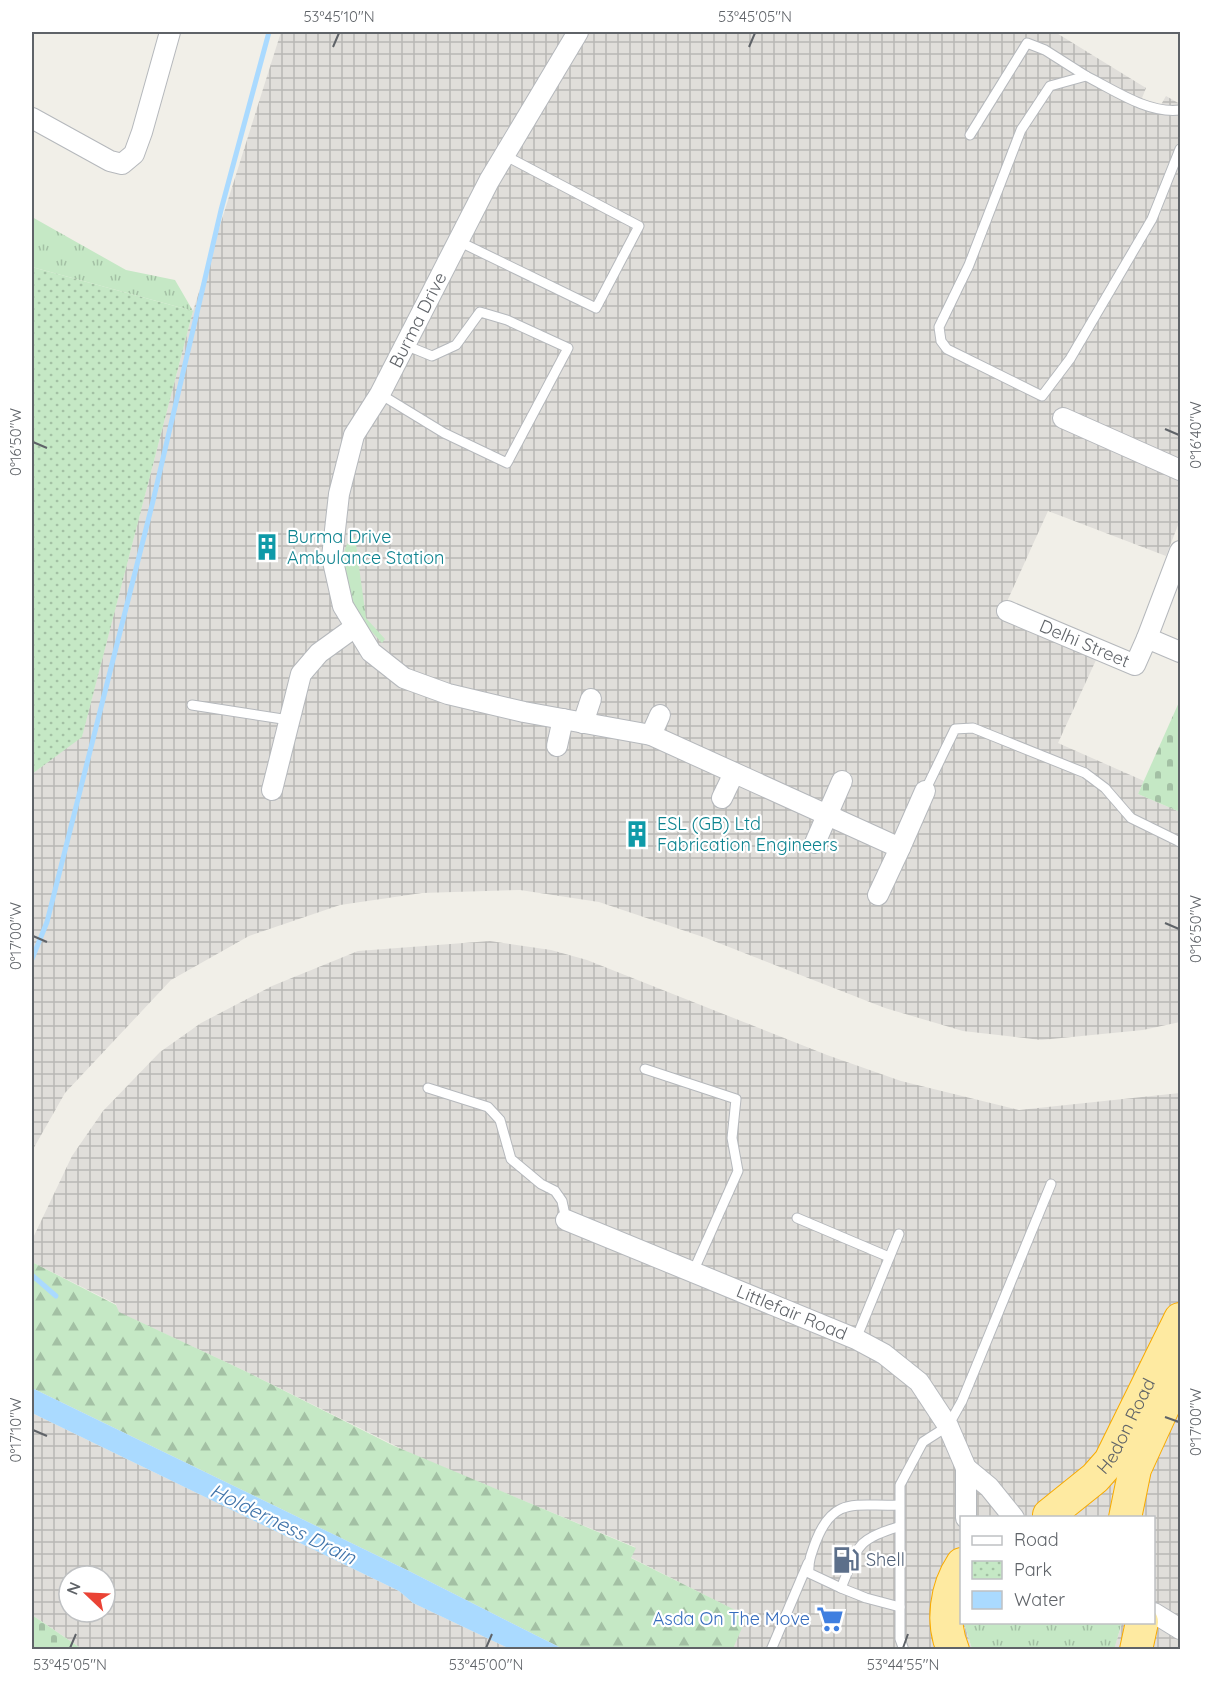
<svg xmlns="http://www.w3.org/2000/svg" width="1212" height="1681" viewBox="0 0 1212 1681" font-family="Quicksand,sans-serif">
<style>
.industrial{fill:url(#industrial-grid);fill-rule:evenodd}
.grass{fill:url(#grass-tufts)}
.forest{fill:url(#forest-firs)}
.cemetery{fill:url(#cemetery-stones)}
.park{fill:url(#park-dots)}
.water{fill:#aadaff}
.lines{fill:none;stroke-linecap:round;stroke-linejoin:round}
.stream{stroke:#aadaff;stroke-width:5}
.service-casing{stroke:#b5b8bc;stroke-width:11}
.minor-casing{stroke:#b5b8bc;stroke-width:22}
.trunk-casing{stroke:#f9ab00;stroke-width:34}
.service{stroke:#fff;stroke-width:9}
.minor{stroke:#fff;stroke-width:20}
.trunk{stroke:#feeaa1;stroke-width:32}
.ticks{fill:none;stroke:#5f6368;stroke-width:2}
.labels{text-anchor:middle;stroke-width:4.5;stroke-linejoin:round;paint-order:stroke}
.street-label{font-size:18px;fill:#5f6368;stroke:#fff}
.culture-label{font-size:18px;fill:#0d838f;stroke:#fff;text-anchor:start}
.service-label{font-size:18px;fill:#4e5e75;stroke:#fff;text-anchor:start}
.shop-label{font-size:18px;fill:#366cbe;stroke:#fff;text-anchor:end}
.water-label{font-size:20px;font-style:italic;fill:#4174aa;stroke:#fff}
.neatline{fill:none;stroke:#5f6368;stroke-width:2}
.ticks-label{font-size:15px;text-anchor:middle;fill:#5f6368}
</style>
<defs>
<pattern id="industrial-grid" width="8" height="8" patternUnits="userSpaceOnUse" patternTransform="scale(1.5)"><rect width="8" height="8" fill="#e0deda"/><path d="M0 4h8M4 0v8" fill="none" stroke="#b9b8b5"/></pattern>
<pattern id="grass-tufts" width="24" height="20" patternUnits="userSpaceOnUse" patternTransform="scale(1.5)"><rect width="24" height="20" fill="#c5e8c5"/><path d="M3 7l-1-3M5 7V3M7 7l1-3M15 17l-1-3M17 17v-4M19 17l1-3" fill="none" stroke="#a3c0a4"/></pattern>
<pattern id="forest-firs" width="22" height="20" patternUnits="userSpaceOnUse" patternTransform="scale(1.5)"><rect width="22" height="20" fill="#c5e8c5"/><path d="M5 1l3.5 6h-7zM16 11l3.5 6h-7z" fill="#a3c0a4"/></pattern>
<pattern id="cemetery-stones" width="16" height="16" patternUnits="userSpaceOnUse" patternTransform="scale(1.5)"><rect width="16" height="16" fill="#c5e8c5"/><path d="M2 7V4a2 2 0 0 1 4 0v3zM10 15v-3a2 2 0 0 1 4 0v3z" fill="#a3c0a4"/></pattern>
<pattern id="park-dots" width="8" height="8" patternUnits="userSpaceOnUse" patternTransform="scale(1.5)"><rect width="8" height="8" fill="#c5e8c5"/><path d="M2 2h.1M6 6h.1" fill="none" stroke="#a3c0a4" stroke-width="1.8" stroke-linecap="round"/></pattern>
</defs>
<rect width="100%" height="100%" fill="#f1efe8"/>
<g class="industrial">
<path d="M281 32H1055L1146 88 1142 98 1159 108 1166 96 1180 104V520L1166 556 1048 511 1000 617 1096 660 1058 743 1144 781 1138 794 1180 812V1022L1143 1030 1041 1040 963 1031 885 1008 706 938 599 902 520 890 422 893 340 905 249 936 171 980 65 1093 32 1151V774L82 736 193 311Z"/>
<path d="M490 941 551 950 587 960 827 1055 901 1081 1019 1110 1180 1093V1649H1114L1122 1623 1154 1622V1518H962V1622L964 1623 972 1649H733L746 1616 630 1557 635 1547 414 1455 245 1371 118 1312 116 1304 32 1262V1240L72 1156 103 1111 160 1052 201 1023 272 986 358 951Z"/>
<path d="M32 1413 399 1591 413 1603 510 1649H82L32 1615ZM69 1576H105V1612H69Z"/>
</g>
<g class="grass">
<path d="M32 217 126 270 175 280 193 311 32 267Z"/>
<path d="M355 537 366 618 385 639 382 643C375 635 367 627 361 618 351 600 331 548 355 537Z"/>
<path d="M1122 1622 1114 1650 972 1649 964 1623Z"/>
</g>
<path class="forest" d="M32 1262 116 1305 119 1312 245 1371 392 1445 636 1548 631 1558 747 1616 733 1649H563L409 1571 32 1388Z"/>
<g class="cemetery">
<path d="M1180 700V812L1138 794Z"/>
<path d="M32 1615 82 1649H32Z"/>
</g>
<path class="park" d="M32 267 193 311 82 737 32 774Z"/>
<path class="water" d="M32 1388 409 1571 563 1649H510L413 1603 399 1591 32 1413Z"/>
<g class="lines">
<g class="stream">
<path d="M32 959 47 922 153 501 221 210 269 32"/>
<path d="M33 1276 56 1296"/>
</g>
<defs>
<g id="service">
<path d="M1180 110C1148 114 1114 90 1086 76L1050 86 1021 130 969 265 939 327 941 341 947 349 1042 396 1070 359 1152 219 1180 149"/>
<path d="M970 135 1027 43 1045 50 1086 76"/>
<path d="M458 241 596 308 639 226 504 155"/>
<path d="M380 394 444 433 507 463 568 348 507 320 480 312 456 345 432 356 405 345"/>
<path d="M192 705 289 720"/>
<path d="M925 791 955 729 973 728 1085 773 1105 788 1131 818 1180 842"/>
<path d="M645 1069 736 1099 732 1138 738 1171 693 1272"/>
<path d="M428 1088 488 1107 500 1120 511 1159 541 1184 555 1191 562 1201 566 1220"/>
<path d="M797 1218 889 1257"/>
<path d="M856 1339 899 1234"/>
<path d="M898 1527C854 1540 858 1548 841 1588L866 1598 900 1607"/>
<path d="M841 1588 809 1573C808 1561 812 1552 816 1541 834 1495 857 1507 899 1505"/>
<path d="M771 1650 808 1563"/>
<path d="M904 1650 900 1639V1485L923 1442 948 1426 962 1401 1051 1184"/>
</g>
<g id="minor">
<path d="M578 32 489 181 380 394 354 435 339 494 332 557 343 606 371 652 404 678 448 694 524 712 651 735 900 848 878 895"/>
<path d="M32 118 110 161 122 164 134 154 142 132 170 32"/>
<path d="M1063 418 1180 470"/>
<path id="s1" d="M1007 611 1135 665 1147 638 1180 652"/>
<path d="M1147 638 1180 551"/>
<path d="M583 723 591 699"/>
<path d="M651 735 660 715"/>
<path d="M557 746 563 719"/>
<path d="M272 790 301 674 319 653 355 627"/>
<path d="M722 798 734 773"/>
<path d="M815 843 842 781"/>
<path d="M900 848 925 791"/>
<path id="s2" d="M566 1220 856 1339 884 1354 919 1382 948 1426 966 1468V1518"/>
<path d="M966 1468 989 1487 1014 1518"/>
<path d="M1154 1613 1180 1629"/>
</g>
<g id="trunk">
<path id="s3" d="M1049 1515 1095 1478 1110 1461 1180 1319"/>
<path d="M1125 1518 1135 1469 1180 1371"/>
<path d="M953 1650C941 1622 946 1588 962 1564"/>
<path d="M1136 1650 1142 1622"/>
</g>
</defs>
<use href="#service" class="service-casing"/>
<use href="#minor" class="minor-casing"/>
<use href="#trunk" class="trunk-casing"/>
<use href="#service" class="service"/>
<use href="#minor" class="minor"/>
<use href="#trunk" class="trunk"/>
</g>
<path class="ticks" d="M333 47 339 33M749 47 755 33M1165 429 1179 435M33 442 47 448M1165 923 1179 929M33 936 47 942M1165 1417 1179 1422M33 1430 47 1436M70 1648 76 1634M486 1648 492 1634M903 1648 908 1634"/>
<defs>
<symbol id="building-bare" viewBox="-9 -9 18 18"><path d="M-4-6H4V6H1V3H-1V6H-4ZM-2.5-4.3h1.7v1.8h-1.7ZM.8-4.3h1.7v1.8H.8ZM-2.5-1h1.7V.8h-1.7ZM.8-1h1.7V.8H.8Z" fill="#0f9aa8" stroke="#fff" stroke-width="2.5" paint-order="stroke"/></symbol>
<symbol id="fuel-bare" viewBox="-9 -9 18 18"><path d="M-5.5-6h7V0h2V4h1.3V-2.5L3-4.5l.8-.8L6-3V5H2.5V1h-1V6h-7ZM-4.2-4.7v3.2H.2V-4.7Z" fill="#5c6f8a" stroke="#fff" stroke-width="2.5" paint-order="stroke"/></symbol>
<symbol id="supermarket-bare" viewBox="-9 -9 18 18"><path d="M-6-5.5h2.5l.6 2H6L4.5 2H-2.5L-4.4-4H-6ZM-1.5 3.2a1.3 1.3 0 1 0 .1 0ZM3 3.2a1.3 1.3 0 1 0 .1 0Z" fill="#3f7fe0" stroke="#fff" stroke-width="2.5" paint-order="stroke"/></symbol>
</defs>
<g fill-rule="evenodd">
<use href="#building-bare" x="248" y="528" width="38" height="38"/>
<use href="#building-bare" x="618" y="815" width="38" height="38"/>
<use href="#fuel-bare" x="827" y="1541" width="38" height="38"/>
<use href="#supermarket-bare" x="811" y="1600" width="38" height="38"/>
</g>
<g class="labels">
<g class="street-label">
<text transform="translate(418 320) rotate(-63)" y="6">Burma Drive</text>
<text dy="6" stroke="none"><textPath href="#s1" startOffset="84">Delhi Street</textPath></text>
<text dy="6" stroke="none"><textPath href="#s2" startOffset="244">Littlefair Road</textPath></text>
<text dy="6" stroke="none"><textPath href="#s3" startOffset="120">Hedon Road</textPath></text>
</g>
<g class="culture-label">
<text x="287" y="543">Burma Drive<tspan x="287" dy="21">Ambulance Station</tspan></text>
<text x="657" y="830">ESL (GB) Ltd<tspan x="657" dy="21">Fabrication Engineers</tspan></text>
</g>
<g class="service-label">
<text x="866" y="1566">Shell</text>
</g>
<g class="shop-label">
<text x="810" y="1625">Asda On The Move</text>
</g>
<g class="water-label">
<text transform="translate(283 1524) rotate(26)" y="7">Holderness Drain</text>
</g>
</g>
<rect width="1212" height="1681" fill="none" stroke="#ffffff" stroke-width="66"/>
<rect x="960" y="1516" width="195" height="108" fill="#ffffff" stroke="#bfc1c3" stroke-width="1.5"/>
<rect x="972" y="1536" width="30" height="9" fill="#ffffff" stroke="#bfc1c3" stroke-width="1.5"/>
<text x="1014" y="1546" font-size="18" fill="#5f6368">Road</text>
<rect x="972" y="1561" width="30" height="18" fill="url(#park-dots)" stroke="#bfc1c3" stroke-width="1.5"/>
<text x="1014" y="1576" font-size="18" fill="#5f6368">Park</text>
<rect x="972" y="1591" width="30" height="18" fill="#aadaff" stroke="#bfc1c3" stroke-width="1.5"/>
<text x="1014" y="1606" font-size="18" fill="#5f6368">Water</text>
<g transform="translate(87 1594) rotate(293)"><circle r="28" fill="#ffffff" stroke="#bfc1c3" stroke-width="1.5"/>
<path d="M0-4.5L10 22L0 15L-10 22Z" fill="#ea4335"/>
<text y="-9" font-size="16" font-weight="bold" text-anchor="middle" fill="#5f6368">N</text>
</g>
<rect x="33" y="33" width="1146" height="1615" class="neatline"/>
<g class="ticks-label">
<text x="339" y="22">53°45'10"N</text>
<text x="755" y="22">53°45'05"N</text>
<text transform="translate(1196 435) rotate(-90)" y="5">0°16'40"W</text>
<text transform="translate(16 442) rotate(-90)" y="5">0°16'50"W</text>
<text transform="translate(1196 929) rotate(-90)" y="5">0°16'50"W</text>
<text transform="translate(16 936) rotate(-90)" y="5">0°17'00"W</text>
<text transform="translate(1196 1422) rotate(-90)" y="5">0°17'00"W</text>
<text transform="translate(16 1430) rotate(-90)" y="5">0°17'10"W</text>
<text x="70" y="1670">53°45'05"N</text>
<text x="486" y="1670">53°45'00"N</text>
<text x="903" y="1670">53°44'55"N</text>
</g>
</svg>
